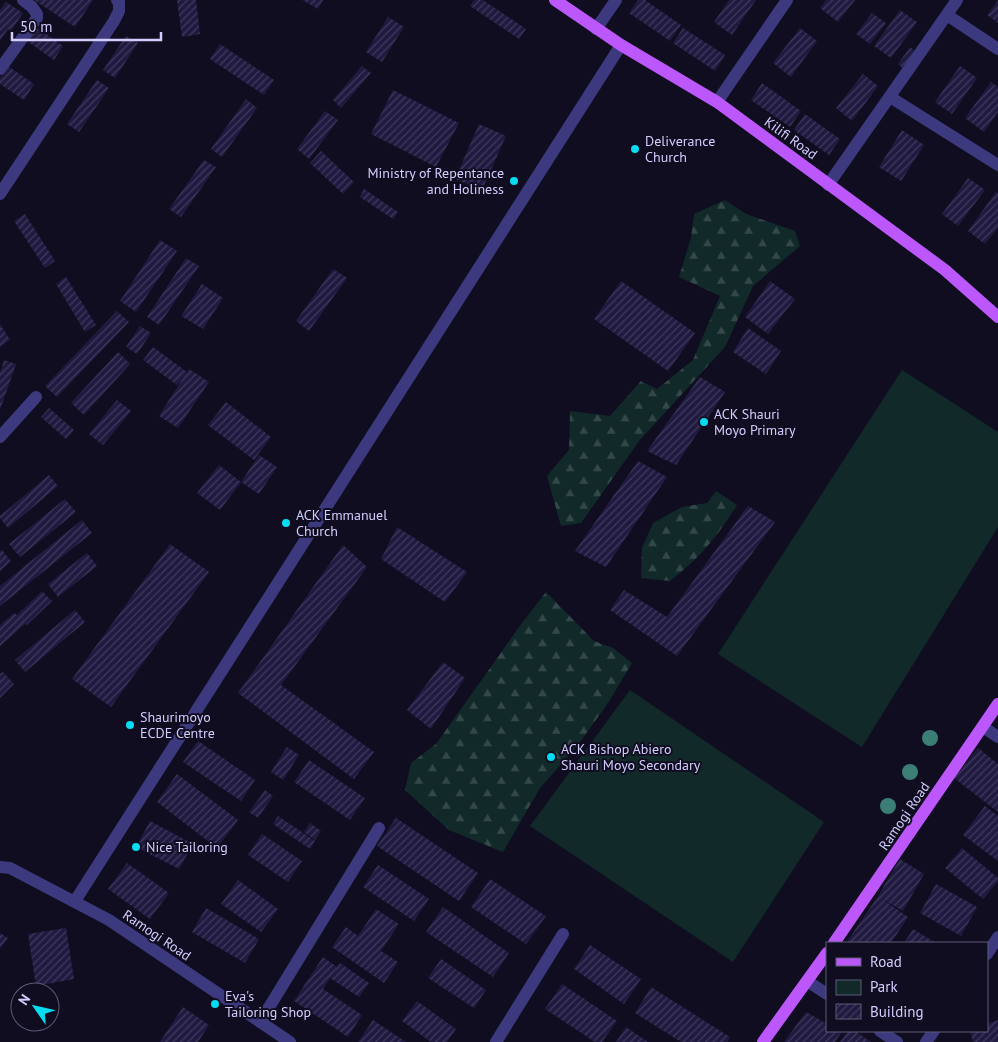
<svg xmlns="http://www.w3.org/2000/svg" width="998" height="1042" viewBox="0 0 998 1042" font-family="'PT Sans',sans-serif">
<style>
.green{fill:#112a29}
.forest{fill:url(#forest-firs)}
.building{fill:url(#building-hatch)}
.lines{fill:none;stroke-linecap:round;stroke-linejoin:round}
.minor{stroke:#3c397e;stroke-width:12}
.major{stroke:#bc58fb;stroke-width:12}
.tree{fill:#3a7e75}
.poi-dot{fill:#06dbf1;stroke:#100d20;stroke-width:2}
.labels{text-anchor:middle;stroke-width:4;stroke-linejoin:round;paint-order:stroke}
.street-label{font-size:14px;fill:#d3cdfe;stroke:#100d20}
.poi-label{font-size:14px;fill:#d3cdfe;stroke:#100d20;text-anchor:start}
</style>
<defs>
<pattern id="forest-firs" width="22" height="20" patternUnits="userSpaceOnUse" patternTransform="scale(1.25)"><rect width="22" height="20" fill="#112a29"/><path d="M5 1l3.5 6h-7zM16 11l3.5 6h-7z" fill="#334849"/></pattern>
<pattern id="building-hatch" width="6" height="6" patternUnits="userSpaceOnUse" patternTransform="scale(1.25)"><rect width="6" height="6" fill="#211a40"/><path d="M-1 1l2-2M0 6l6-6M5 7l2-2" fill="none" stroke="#403a5d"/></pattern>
</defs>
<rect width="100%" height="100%" fill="#100d20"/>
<g class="green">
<path d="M902 370 998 432V527L862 747 718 654Z"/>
<path d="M630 690 824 822 733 962 530 826Z"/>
</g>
<g class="forest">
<path d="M725 200 746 214 795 231 800 246 753 286 725 347 639 441 581 523 561 526 547 476 569 450 570 411 610 416 641 381 657 389 693 360 720 296 679 277 691 238 694 214Z"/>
<path d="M716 491 737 505C717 537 700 558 670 581L641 578 642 548 653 523 682 507 707 503Z"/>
<path d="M546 592 594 641 613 648 632 663 608 703 578 745 540 788 503 852 449 830 405 790 411 763 436 744 522 623Z"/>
</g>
<g class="building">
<path d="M34 0H93L75 27Z"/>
<path d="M177 0H196L200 34 182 37Z"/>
<path d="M302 0H323L318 9Z"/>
<path d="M474 0H483L526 29 519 39 470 6Z"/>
<path d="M638 0H645L681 25 670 41 629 13Z"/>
<path d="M729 0H756L732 35 714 22Z"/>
<path d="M826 0H855L838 22 820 8Z"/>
<path d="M998 0V23L987 15Z"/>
<path d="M6 2 23 13 11 31 8 29 0 41V10Z"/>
<path d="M900 10 917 22 891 58 874 46Z"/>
<path d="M872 13 886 23 870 44 856 34Z"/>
<path d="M388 17 404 27 382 62 366 52Z"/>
<path d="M36 27 63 46 54 60 27 41Z"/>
<path d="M683 28 725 55 715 71 673 43Z"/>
<path d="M800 28 817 41 791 77 773 63Z"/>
<path d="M126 36 138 43 115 78 103 70Z"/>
<path d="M220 44 274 80 264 95 210 59Z"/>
<path d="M910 47 918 53 905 70 898 64Z"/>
<path d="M8 66 34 84 24 100 0 84V78Z"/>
<path d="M362 66 371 73 341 108 333 100Z"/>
<path d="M960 66 977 78 952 114 935 102Z"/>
<path d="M863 74 878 86 852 121 836 108Z"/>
<path d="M97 80 109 88 79 132 67 124Z"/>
<path d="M991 82 998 87V112L984 132 965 118Z"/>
<path d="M762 83 801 111 790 127 751 100Z"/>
<path d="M393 90 459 123 436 167 371 134Z"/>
<path d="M246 99 257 108 222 157 211 149Z"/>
<path d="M325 111 338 120 309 159 297 149Z"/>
<path d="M805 114 840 139 829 155 794 130Z"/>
<path d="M479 124 506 136 482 190 455 179Z"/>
<path d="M902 130 924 145 901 181 879 167Z"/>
<path d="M321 151 354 182 343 194 310 163Z"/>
<path d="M204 160 216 167 181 217 169 209Z"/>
<path d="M968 178 985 190 958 226 942 214Z"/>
<path d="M364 189 398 212 393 219 360 197Z"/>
<path d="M996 192 998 193V228L985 244 968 231Z"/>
<path d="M25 214 55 261 45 268 14 221Z"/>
<path d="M160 240 177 251 136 312 120 301Z"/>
<path d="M186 258 199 266 159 325 147 317Z"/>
<path d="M333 269 347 278 309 331 296 321Z"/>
<path d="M66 277 96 325 85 332 56 284Z"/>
<path d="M621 281 695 333 668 371 594 319Z"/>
<path d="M770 281 795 299 768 334 745 317Z"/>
<path d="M202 284 223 298 203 329 181 316Z"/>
<path d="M117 311 129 322 57 397 45 386Z"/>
<path d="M0 324 10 340 0 347Z"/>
<path d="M140 326 151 333 137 354 126 347Z"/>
<path d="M748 328 781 351 766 374 733 352Z"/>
<path d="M153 347 187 372 189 369 209 382 178 428 159 416 185 375 177 385 143 360Z"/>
<path d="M118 352 130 364 84 415 71 403Z"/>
<path d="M4 360 16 364 0 410V373Z"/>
<path d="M700 377 725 392 676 465 647 451Z"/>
<path d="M117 400 131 411 103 445 89 434Z"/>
<path d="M226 402 271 437 254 460 208 425Z"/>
<path d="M49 408 74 430 66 439 41 417Z"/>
<path d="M259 455 277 467 259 494 241 482Z"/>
<path d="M638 461 667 477 606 567 575 551Z"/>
<path d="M219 465 241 482 220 510 197 493Z"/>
<path d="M49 475 58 486 8 528 0 518V516Z"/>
<path d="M65 499 76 512 20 557 9 544Z"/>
<path d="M748 506 775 522 677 656 610 610 624 590 667 617Z"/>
<path d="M82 520 92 533 0 606V586Z"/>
<path d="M397 527 467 572 445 602 381 559Z"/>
<path d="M170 544 209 572 111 707 72 679Z"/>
<path d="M343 545 367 567 281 685 374 752 354 779 238 693Z"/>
<path d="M2 550 11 561 0 571V552Z"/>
<path d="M87 553 97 566 58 597 48 584Z"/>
<path d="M42 591 52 601 27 625 25 624 0 646V625L14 613 17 615Z"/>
<path d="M75 610 85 622 25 672 15 660Z"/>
<path d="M443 662 465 678 431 729 407 710Z"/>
<path d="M3 672 14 684 0 698V674Z"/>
<path d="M198 741 255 780 241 801 183 762Z"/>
<path d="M287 747 299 755 283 780 271 772Z"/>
<path d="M978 748 998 764V812L954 778Z"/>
<path d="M309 760 365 798 350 820 294 782Z"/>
<path d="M177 774 238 820 217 848 157 802Z"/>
<path d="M265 790 273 796 258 818 249 812Z"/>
<path d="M985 806 998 816V861L963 835Z"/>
<path d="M278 816 315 841 310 849 273 824Z"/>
<path d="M396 818 478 873 459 901 377 846Z"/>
<path d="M150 821 193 844 179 869 136 847Z"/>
<path d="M310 823 321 831 315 840 304 832Z"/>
<path d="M262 834 302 861 288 882 248 855Z"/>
<path d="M962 848 998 878V881L983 899 945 868Z"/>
<path d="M900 859 924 874 903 911 882 899 908 917 891 943H846L878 896Z"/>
<path d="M127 863 169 893 150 919 108 889Z"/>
<path d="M378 865 429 899 414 921 363 887Z"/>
<path d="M490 879 546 916 526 944 471 907Z"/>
<path d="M238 880 278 909 261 932 221 904Z"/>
<path d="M936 884 977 907 961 936 920 913Z"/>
<path d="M443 907 509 953 493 977 426 932Z"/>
<path d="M206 908 259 939 245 963 192 932Z"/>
<path d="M376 909 399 924 381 951 398 962 384 983 332 947 346 927 358 936Z"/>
<path d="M66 928 74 979 36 986 28 934Z"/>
<path d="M913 929 936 943H904Z"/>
<path d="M0 933 8 938 0 949Z"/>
<path d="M590 945 641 979 624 1004 574 969Z"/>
<path d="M323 957 337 967 340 963 369 983 359 997 330 978 323 989 362 1015 348 1037 294 1001Z"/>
<path d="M441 959 486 990 474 1008 428 978Z"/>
<path d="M562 984 617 1021 602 1042H595L545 1009Z"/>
<path d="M651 987 730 1037 727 1042H681L635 1013Z"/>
<path d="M417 1001 456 1029 447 1042H431L402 1021Z"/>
<path d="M183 1007 209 1025 198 1042H160Z"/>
<path d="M806 1012 827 1024V1031H838L841 1033 835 1042H784Z"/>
<path d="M373 1020 406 1042H358Z"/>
<path d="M998 1020V1042H973L970 1031H987V1024Z"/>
<path d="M626 1027 648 1042H616Z"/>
<path d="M848 1031H855L871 1042H840Z"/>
</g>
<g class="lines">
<g class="minor">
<path d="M947 15 998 49"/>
<path d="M596 29 616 0"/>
<path d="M0 69 37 18V14L32 7 23 0"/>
<path d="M890 97 998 165"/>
<path d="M717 102 787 0"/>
<path d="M828 185 957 0"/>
<path d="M0 194 114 21 119 11V2L117 0"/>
<path d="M0 437 36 397"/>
<path d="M983 727 998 737"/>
<path d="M0 867 10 868 109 920 290 1042"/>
<path d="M75 901 621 45"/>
<path d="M987 954 998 937"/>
<path d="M807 981 827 994"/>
<path d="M260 1022 379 828"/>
<path d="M880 1031 897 1042"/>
<path d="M496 1042 563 934"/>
<path d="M926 1042 934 1031"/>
</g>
<g class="major">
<path d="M555 0 621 45 717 102 945 270 998 317"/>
<path d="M834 943 998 704"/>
<path d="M763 1042 827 953"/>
</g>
</g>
<g class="tree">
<circle cx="930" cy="738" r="8"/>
<circle cx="910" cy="772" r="8"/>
<circle cx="888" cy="806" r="8"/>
</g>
<g class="poi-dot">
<circle cx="635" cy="149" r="5"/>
<circle cx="514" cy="181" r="5"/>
<circle cx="704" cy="422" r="5"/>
<circle cx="286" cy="523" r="5"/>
<circle cx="130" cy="725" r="5"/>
<circle cx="551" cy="757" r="5"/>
<circle cx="136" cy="847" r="5"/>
<circle cx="215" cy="1004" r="5"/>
</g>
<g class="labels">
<g class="street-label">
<text transform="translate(791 138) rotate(36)" y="5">Kilifi Road</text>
<text transform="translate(904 816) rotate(-56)" y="5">Ramogi Road</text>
<text transform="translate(157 935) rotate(34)" y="5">Ramogi Road</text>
</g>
<g class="poi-label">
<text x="645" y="146">Deliverance<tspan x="645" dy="16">Church</tspan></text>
<text x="504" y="178" text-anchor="end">Ministry of Repentance<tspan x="504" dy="16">and Holiness</tspan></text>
<text x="714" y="419">ACK Shauri<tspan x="714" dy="16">Moyo Primary</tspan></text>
<text x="296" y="520">ACK Emmanuel<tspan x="296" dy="16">Church</tspan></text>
<text x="140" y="722">Shaurimoyo<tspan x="140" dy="16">ECDE Centre</tspan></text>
<text x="561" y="754">ACK Bishop Abiero<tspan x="561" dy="16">Shauri Moyo Secondary</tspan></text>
<text x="146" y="852">Nice Tailoring</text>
<text x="225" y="1001">Eva's<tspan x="225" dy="16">Tailoring Shop</tspan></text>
</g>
</g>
<rect x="826" y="942" width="162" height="90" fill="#100d20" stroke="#5e5a79"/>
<rect x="836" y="958" width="25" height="8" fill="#bc58fb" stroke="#5e5a79"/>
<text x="870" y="967" font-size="15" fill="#d3cdfe">Road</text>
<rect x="836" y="980" width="25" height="15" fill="#112a29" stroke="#5e5a79"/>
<text x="870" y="992" font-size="15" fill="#d3cdfe">Park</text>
<rect x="836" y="1004" width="25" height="15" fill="url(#building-hatch)" stroke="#5e5a79"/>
<text x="870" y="1017" font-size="15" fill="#d3cdfe">Building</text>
<g transform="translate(35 1007) rotate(304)"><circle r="24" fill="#100d20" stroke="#5e5a79"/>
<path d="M0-4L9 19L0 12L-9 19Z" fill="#06dbf1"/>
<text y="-8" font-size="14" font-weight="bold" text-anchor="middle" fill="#d3cdfe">N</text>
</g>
<path d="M12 32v8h149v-8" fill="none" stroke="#d3cdfe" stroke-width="2.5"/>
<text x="20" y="32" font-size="15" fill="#d3cdfe" stroke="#100d20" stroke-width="4" paint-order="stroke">50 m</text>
</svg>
